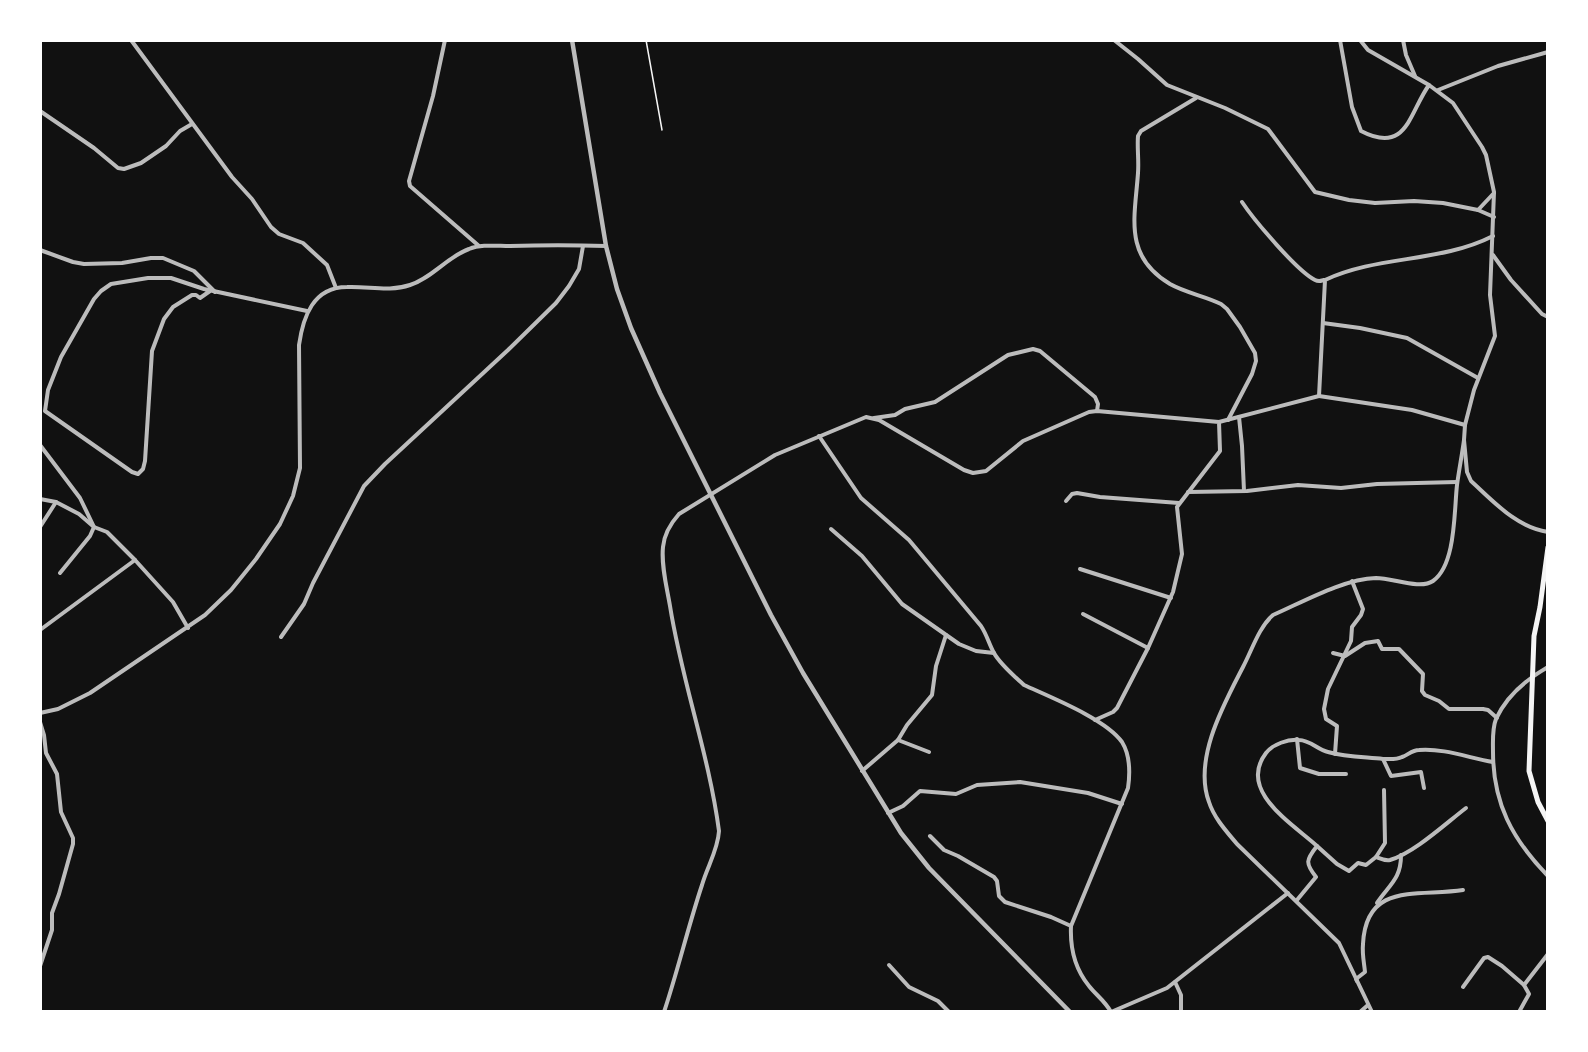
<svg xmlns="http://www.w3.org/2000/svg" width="1588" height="1052" viewBox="0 0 1588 1052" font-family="'PT Sans Narrow',sans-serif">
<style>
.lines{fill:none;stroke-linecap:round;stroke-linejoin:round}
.path{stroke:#f5f5f5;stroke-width:1.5}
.minor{stroke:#bcbcbc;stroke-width:4}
.tertiary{stroke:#bcbcbc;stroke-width:4.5}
.secondary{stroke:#f5f5f5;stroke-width:5}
</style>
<rect width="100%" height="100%" fill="#111"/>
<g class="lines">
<path class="path" d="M646 40 662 130"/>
<g class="minor">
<path d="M131 40 232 177 252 199 271 227 279 234 303 243 327 265 336 288"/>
<path d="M445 40 433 96 409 181 410 186 479 246"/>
<path d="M1114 40 1138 59 1167 85 1225 108 1268 129 1315 192 1349 200 1375 203 1414 201 1443 203 1478 210 1494 217"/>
<path d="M1340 40 1352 107 1361 131C1407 155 1409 113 1429 85L1453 103 1482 147 1486 155 1494 192 1490 295 1495 336 1474 390 1465 425 1464 440 1467 472 1471 481C1494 502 1516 527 1548 532"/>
<path d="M1360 40 1368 50 1429 85"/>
<path d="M1403 40 1406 55 1415 76"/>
<path d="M1438 90 1498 66 1548 52"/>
<path d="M1196 98 1141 131 1138 136C1137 148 1139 160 1138 173 1135 217 1123 256 1170 284 1186 293 1205 296 1221 304L1227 309 1240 327 1255 353 1256 361 1252 374 1228 420"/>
<path d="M40 111 94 148 118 168 124 169 141 163 166 146 180 131 192 124"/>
<path d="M1242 202C1254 220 1297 271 1315 280 1319 282 1320 281 1324 280"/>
<path d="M1478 210 1494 193"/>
<path d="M40 250 73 262 84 264 122 263 151 258H163L194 271 215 292"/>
<path d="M1493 255 1511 280 1542 314 1548 317"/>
<path d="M210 291 200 298 196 295H192L173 307 164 319 152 351 145 461 143 469 138 474 132 472 45 411 48 390 61 357 94 299 101 291 111 284 148 278H171L204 289 307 311"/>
<path d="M1323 323 1360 328 1407 338 1478 378"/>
<path d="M1319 396 1412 410 1465 425"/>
<path d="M1239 417 1242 446 1244 491"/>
<path d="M874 418 895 415 905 409 935 402 1008 355 1033 349 1040 351 1095 397 1098 404 1097 411"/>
<path d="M1219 422 1319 396 1325 280C1378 255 1440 263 1493 236"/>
<path d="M819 436 861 498 909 540 981 626C987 635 989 644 994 653 1000 664 1014 676 1024 685 1050 697 1106 719 1122 742 1130 755 1130 774 1128 788L1071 926C1070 948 1075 969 1089 986 1096 995 1105 1001 1111 1012L1167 988 1288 893"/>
<path d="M40 445 80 498 94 527 90 536 60 573"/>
<path d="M1188 492 1247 491 1298 485 1341 488 1377 484 1457 482"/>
<path d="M40 499 56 502 79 514 94 527 107 532 135 560 173 602 188 628"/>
<path d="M1066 501 1072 494 1077 493 1100 497 1179 503"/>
<path d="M40 527 56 502"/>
<path d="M831 529 862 556 902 604 959 644 976 651 994 653"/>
<path d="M1080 569 1171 598"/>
<path d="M1083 614 1148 648"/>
<path d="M40 630 135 560"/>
<path d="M281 637 304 604 313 583 364 486 385 464 508 350 556 303 569 286 579 269 583 246"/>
<path d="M1333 653 1345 656 1365 643 1378 641 1382 649H1399L1423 674 1422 691 1425 695 1439 701 1449 709H1483L1488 710 1497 718"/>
<path d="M1548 667C1527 679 1506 697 1496 719 1492 729 1493 741 1493 752 1493 803 1512 839 1548 876"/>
<path d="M40 713 58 709 90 693 205 615 231 590 256 559 280 524 293 496 300 468 299 345C303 317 313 287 347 287 369 286 389 292 410 285 432 278 447 257 469 249 481 244 496 246 510 246 542 245 574 245 606 246"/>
<path d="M40 722 44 735 46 753 57 774 61 812 73 838V844L59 894 52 913V930L40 966"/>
<path d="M1297 739 1300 768 1319 774H1346"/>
<path d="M898 740 907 725 932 695 936 666 946 635"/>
<path d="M1335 754 1337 726 1326 719 1324 709 1328 689 1351 641 1352 627 1361 615 1363 609 1352 581"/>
<path d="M1383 759C1389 759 1396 760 1402 757 1408 755 1412 750 1419 750 1444 748 1469 758 1493 762"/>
<path d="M862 771 898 740 929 752"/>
<path d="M888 813 903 806 920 791 956 794 977 785 1020 782 1088 793 1122 804"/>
<path d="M930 836 944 850 958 856 994 877 997 881 999 896 1005 902 1051 917 1071 926"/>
<path d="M1317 846 1337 864 1349 871 1358 863 1366 865 1376 857C1381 859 1385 861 1390 860 1414 853 1445 824 1466 808"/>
<path d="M1376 857 1385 843 1384 790"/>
<path d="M1297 900 1316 877C1305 863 1306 860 1317 846 1293 824 1237 791 1266 753 1273 744 1288 739 1299 740 1310 740 1318 750 1328 752 1346 757 1365 757 1383 759L1391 776 1421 772 1424 788"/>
<path d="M1377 903C1390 884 1401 879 1401 855"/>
<path d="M889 965 909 987 938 1001 949 1012"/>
<path d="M1357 981 1356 979 1365 972C1364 962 1362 954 1363 944 1366 881 1419 897 1463 890"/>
<path d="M1175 982 1181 995V1012"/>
<path d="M1463 987 1484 958 1488 957 1502 966 1524 985"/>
<path d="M664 1012C678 970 688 927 702 885 707 867 718 850 719 831 709 755 682 682 670 606 667 588 661 566 663 547 664 535 671 523 679 514L775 455 866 417 879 420 964 470 973 473 986 471 1023 441 1089 412 1097 411 1219 422 1220 451 1177 507 1182 554 1173 592 1148 648 1117 708 1113 712 1095 720"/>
<path d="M1360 1012 1368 1005"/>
<path d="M1372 1012 1339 943 1237 844C1227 832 1214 818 1209 802 1193 759 1224 704 1243 667 1252 650 1259 627 1273 615 1303 602 1343 579 1376 578 1393 578 1420 590 1433 581 1456 565 1454 511 1457 485 1459 470 1462 455 1464 440"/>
<path d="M1519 1012 1529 994 1524 985 1548 954"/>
</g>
<path class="tertiary" d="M572 40 606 246 617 289 631 328 660 393 771 615 803 673 901 833 929 868 1070 1012"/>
<path class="secondary" d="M1548 547 1540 607 1534 636 1529 771 1538 802 1548 821"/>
</g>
<rect width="1588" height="1052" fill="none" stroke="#ffffff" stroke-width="84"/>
</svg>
